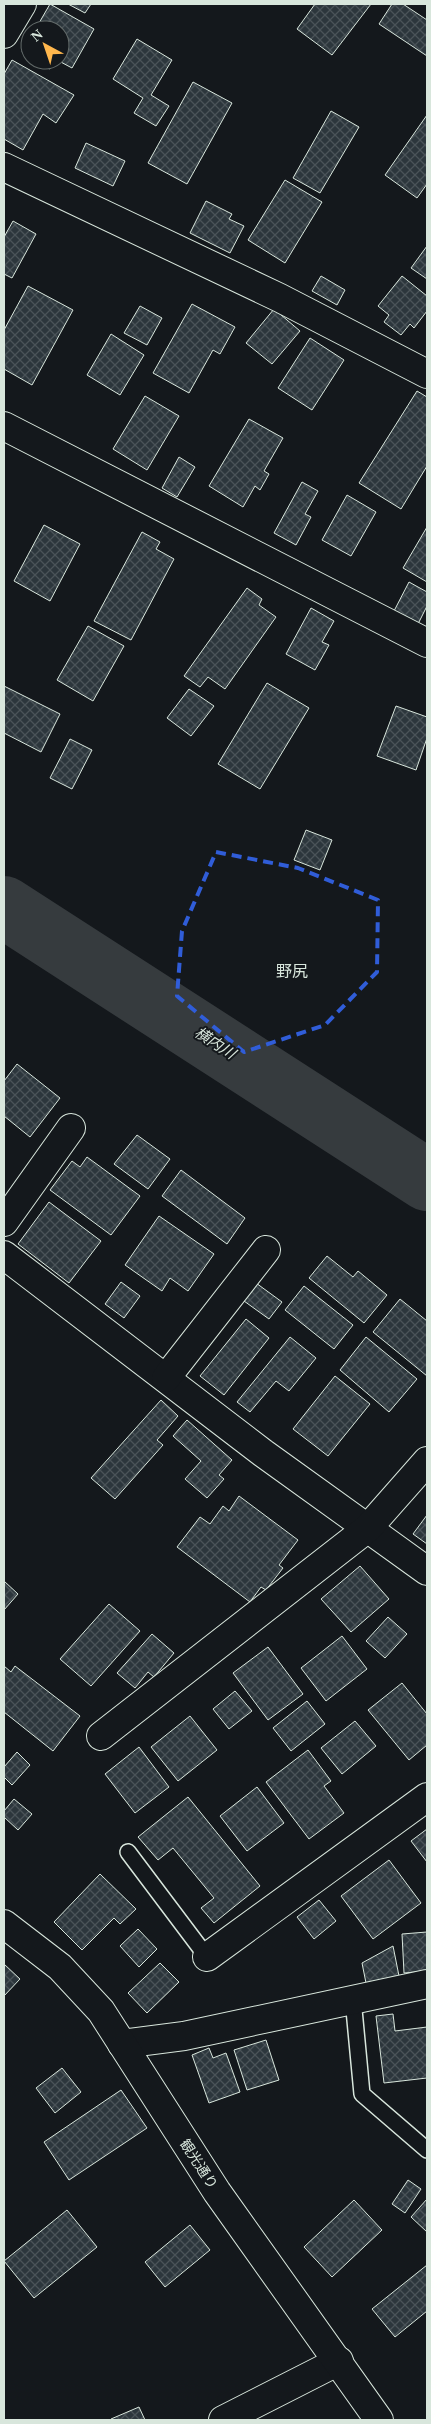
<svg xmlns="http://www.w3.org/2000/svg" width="431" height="2424" viewBox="0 0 431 2424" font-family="'Times New Roman','Noto Sans JP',serif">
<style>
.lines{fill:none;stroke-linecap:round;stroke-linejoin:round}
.river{stroke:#363b3e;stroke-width:62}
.building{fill:url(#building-cross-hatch);stroke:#d8e6dc}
.lane-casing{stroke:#d8e6dc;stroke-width:18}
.street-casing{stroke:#d8e6dc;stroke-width:30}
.highway-casing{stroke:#d8e6dc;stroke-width:30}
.lane{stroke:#14181c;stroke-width:15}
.street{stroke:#14181c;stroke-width:28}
.highway{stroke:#14181c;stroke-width:28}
.marked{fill:none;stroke:#305dd8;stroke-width:4;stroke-dasharray:10 6;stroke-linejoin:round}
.labels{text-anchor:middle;stroke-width:4;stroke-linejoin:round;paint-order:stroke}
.street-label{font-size:14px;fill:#d8e6dc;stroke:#14181c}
.water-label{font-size:15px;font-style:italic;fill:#d8e6dc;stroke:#14181c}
.quarter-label{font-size:16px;fill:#d8e6dc;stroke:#14181c}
</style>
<defs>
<pattern id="building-cross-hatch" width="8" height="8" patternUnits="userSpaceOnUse" patternTransform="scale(1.25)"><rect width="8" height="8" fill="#2c363c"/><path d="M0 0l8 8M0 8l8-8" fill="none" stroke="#4a5358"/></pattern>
</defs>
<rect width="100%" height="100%" fill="#14181c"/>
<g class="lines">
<path class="river" d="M4 907 427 1180"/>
</g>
<g class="building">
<path d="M50 4 94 29 72 68 57 60H60V30H35Z"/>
<path d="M68 4H91L85 13Z"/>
<path d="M315 4H371L332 55 297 29Z"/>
<path d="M392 4H403L427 20V56L379 24Z"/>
<path d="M30 38V57L22 52Z"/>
<path d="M137 39 172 60 151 95 169 106 156 126 134 113 143 98 113 79Z"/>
<path d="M12 60 74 95 56 123 43 114 23 150 4 139V74Z"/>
<path d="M35 60H56L50 69Z"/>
<path d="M193 82 232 103 187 184 148 163Z"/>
<path d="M331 111 359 127 320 193 293 178Z"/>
<path d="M427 115V184L417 198 385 175Z"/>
<path d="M86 143 125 161 113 186 75 168Z"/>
<path d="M285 180 322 202 285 263 248 240Z"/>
<path d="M206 201 232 214 229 219 244 226 230 253 190 233Z"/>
<path d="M13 221 36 234 12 278 4 274V237Z"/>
<path d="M427 246V279L411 268Z"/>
<path d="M321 276 345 290 337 305 312 291Z"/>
<path d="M402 276 427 296V311L414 328 410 324 401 335 384 322 389 315 378 306Z"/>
<path d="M28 286 73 310 32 385 4 369V330Z"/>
<path d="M192 304 235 327 220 354 213 350 189 393 153 373Z"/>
<path d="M140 306 162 318 147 345 124 333Z"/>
<path d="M274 309 300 331 272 364 246 343Z"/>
<path d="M111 334 144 355 120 395 87 375Z"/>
<path d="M310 338 344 360 312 410 278 388Z"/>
<path d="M417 391 427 397V466L401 509 359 483Z"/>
<path d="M145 396 179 416 147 470 113 449Z"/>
<path d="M249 419 283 438 264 471 269 474 260 490 255 486 243 507 209 486Z"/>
<path d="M179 457 195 467 177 497 162 488Z"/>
<path d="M302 482 318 491 305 514 311 517 296 545 274 533Z"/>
<path d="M347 495 376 512 351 556 322 540Z"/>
<path d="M44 525 80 544 50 601 14 581Z"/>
<path d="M427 527V582L403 568Z"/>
<path d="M142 532 160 542 156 549 174 559 131 640 94 621Z"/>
<path d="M409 582 427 592V606L418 624 394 611Z"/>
<path d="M247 588 262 599 259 605 276 617 225 689 208 677 200 687 184 676Z"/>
<path d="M311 608 334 621 322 642 329 645 315 670 286 654Z"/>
<path d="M88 626 124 646 93 701 57 680Z"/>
<path d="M267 683 309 708 260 789 218 764Z"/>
<path d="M4 686 60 714 41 752 4 733Z"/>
<path d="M189 689 214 706 191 736 167 718Z"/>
<path d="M396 706 427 717V738L416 770 377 756Z"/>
<path d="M70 739 92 750 72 789 50 778Z"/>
<path d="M306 830 332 840 320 870 294 860Z"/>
<path d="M17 1064 60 1098 30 1137 4 1116V1081Z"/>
<path d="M137 1135 170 1159 148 1189 114 1164Z"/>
<path d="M87 1157 140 1196 111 1235 50 1190 72 1161 80 1167Z"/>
<path d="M181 1170 245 1218 227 1244 162 1196Z"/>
<path d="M49 1202 101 1241 69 1283 18 1244Z"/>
<path d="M159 1216 214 1254 188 1291 170 1278 162 1291 125 1265Z"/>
<path d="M327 1256 353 1277 358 1271 387 1295 364 1323 309 1278Z"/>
<path d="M121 1282 140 1296 124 1318 105 1304Z"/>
<path d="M256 1283 282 1302 269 1319 244 1301Z"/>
<path d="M304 1286 353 1325 334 1349 285 1310Z"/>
<path d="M400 1299 427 1321V1376L373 1332Z"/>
<path d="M246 1319 269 1338 224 1395 200 1376Z"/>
<path d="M290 1337 316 1358 289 1391 276 1381 250 1412 237 1402Z"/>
<path d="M366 1337 417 1379 389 1412 340 1370Z"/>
<path d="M335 1376 370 1404 328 1456 293 1429Z"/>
<path d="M161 1400 178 1416 157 1440 163 1445 115 1499 91 1478Z"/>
<path d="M187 1420 232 1460 219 1475 224 1479 207 1498 185 1479 201 1461 173 1436Z"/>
<path d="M239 1496 298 1540 279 1565 283 1568 266 1590 261 1587 250 1602 177 1547 200 1517 210 1524 223 1506 229 1511Z"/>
<path d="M427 1515V1544L413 1534Z"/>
<path d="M360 1566 389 1599 351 1632 321 1599Z"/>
<path d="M4 1581 18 1594 4 1610Z"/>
<path d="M109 1604 140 1631 91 1686 60 1659Z"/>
<path d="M388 1617 407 1634 385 1658 366 1641Z"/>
<path d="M152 1634 174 1653 154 1677 148 1672 135 1688 117 1673Z"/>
<path d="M342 1636 367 1669 326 1701 301 1668Z"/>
<path d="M268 1647 303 1694 268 1720 233 1673Z"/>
<path d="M4 1666 11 1672 15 1666 80 1716 53 1751 4 1712Z"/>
<path d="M402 1683 427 1714V1745L409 1760 368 1710Z"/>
<path d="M235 1691 252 1711 229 1729 213 1709Z"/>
<path d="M307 1701 325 1724 291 1751 273 1728Z"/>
<path d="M190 1716 217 1750 178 1781 151 1747Z"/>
<path d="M355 1721 376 1746 342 1774 321 1748Z"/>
<path d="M139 1747 169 1787 135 1813 105 1774Z"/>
<path d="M308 1750 331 1781 324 1786 344 1813 309 1839 266 1782Z"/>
<path d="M17 1752 30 1765 12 1785 4 1777V1767Z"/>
<path d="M257 1787 284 1823 247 1851 220 1816Z"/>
<path d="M188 1797 260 1886 214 1923 201 1908 214 1898 173 1848 158 1860 138 1837Z"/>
<path d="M14 1799 32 1814 18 1830 4 1817V1811Z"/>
<path d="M427 1829V1862L411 1841Z"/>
<path d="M389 1860 421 1903 373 1939 341 1896Z"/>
<path d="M100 1874 136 1909 120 1924 114 1918 82 1950 54 1922Z"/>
<path d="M319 1900 336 1921 314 1939 297 1917Z"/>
<path d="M138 1929 157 1949 139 1967 120 1946Z"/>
<path d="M427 1932V1971L404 1973 402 1934Z"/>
<path d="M393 1946 399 1976 366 1983 362 1963Z"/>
<path d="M160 1963 179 1982 147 2013 128 1993Z"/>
<path d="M4 1964 20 1979 4 1996Z"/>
<path d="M393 2014 395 2031 427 2027V2078L384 2083 376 2016Z"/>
<path d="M266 2040 279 2080 247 2090 234 2050Z"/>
<path d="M209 2048 213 2058 226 2053 240 2092 209 2103 192 2055Z"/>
<path d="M62 2068 81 2092 55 2113 36 2088Z"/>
<path d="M121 2090 147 2128 69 2180 44 2142Z"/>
<path d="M408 2180 421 2189 405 2213 392 2204Z"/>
<path d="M427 2199V2232L411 2217Z"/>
<path d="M354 2200 382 2230 332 2277 304 2247Z"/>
<path d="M67 2210 97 2247 34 2298 4 2261Z"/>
<path d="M190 2225 210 2250 165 2287 145 2262Z"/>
<path d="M427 2265V2311L395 2337 372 2309Z"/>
<path d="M139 2407 145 2420H111V2419Z"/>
</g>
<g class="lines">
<defs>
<g id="lane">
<path d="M128 1852 207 1957"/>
<path d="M353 1999 362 2094 427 2150"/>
</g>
<g id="street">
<path d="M4 34 22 4"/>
<path d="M4 167 280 298 427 374"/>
<path d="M4 426 427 643"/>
<path d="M4 1222 71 1128"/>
<path d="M4 1255 263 1453 427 1571"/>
<path d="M166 1378 266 1250"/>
<path d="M101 1736 368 1528 427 1461"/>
<path d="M207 1957 427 1797"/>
<path d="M122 2044 184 2036 427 1984"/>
<path d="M223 2420 339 2361"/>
</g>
<path id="highway" d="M4 1924 60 1967 101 2011 217 2192 379 2420"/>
</defs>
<use href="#lane" class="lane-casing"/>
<use href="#street" class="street-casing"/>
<use href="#highway" class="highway-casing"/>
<use href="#lane" class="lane"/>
<use href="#street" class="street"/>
<use href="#highway" class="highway"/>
</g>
<path class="marked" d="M216 852 298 868 378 900 377 972 325 1025 244 1052 177 996 182 931Z"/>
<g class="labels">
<g class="street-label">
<text transform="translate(199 2164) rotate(57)" y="5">観光通り</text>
</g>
<g class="water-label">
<text transform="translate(215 1043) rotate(33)" y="5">横内川</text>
</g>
<g class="quarter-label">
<text x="292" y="977">野尻</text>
</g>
</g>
<rect width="431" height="2424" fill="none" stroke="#d8e6dc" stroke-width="10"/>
<g transform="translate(45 45) rotate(320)"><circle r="24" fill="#14181c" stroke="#626a69"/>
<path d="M0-4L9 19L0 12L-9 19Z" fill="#ffb74d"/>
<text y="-8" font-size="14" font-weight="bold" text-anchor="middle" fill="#d8e6dc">N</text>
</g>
</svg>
